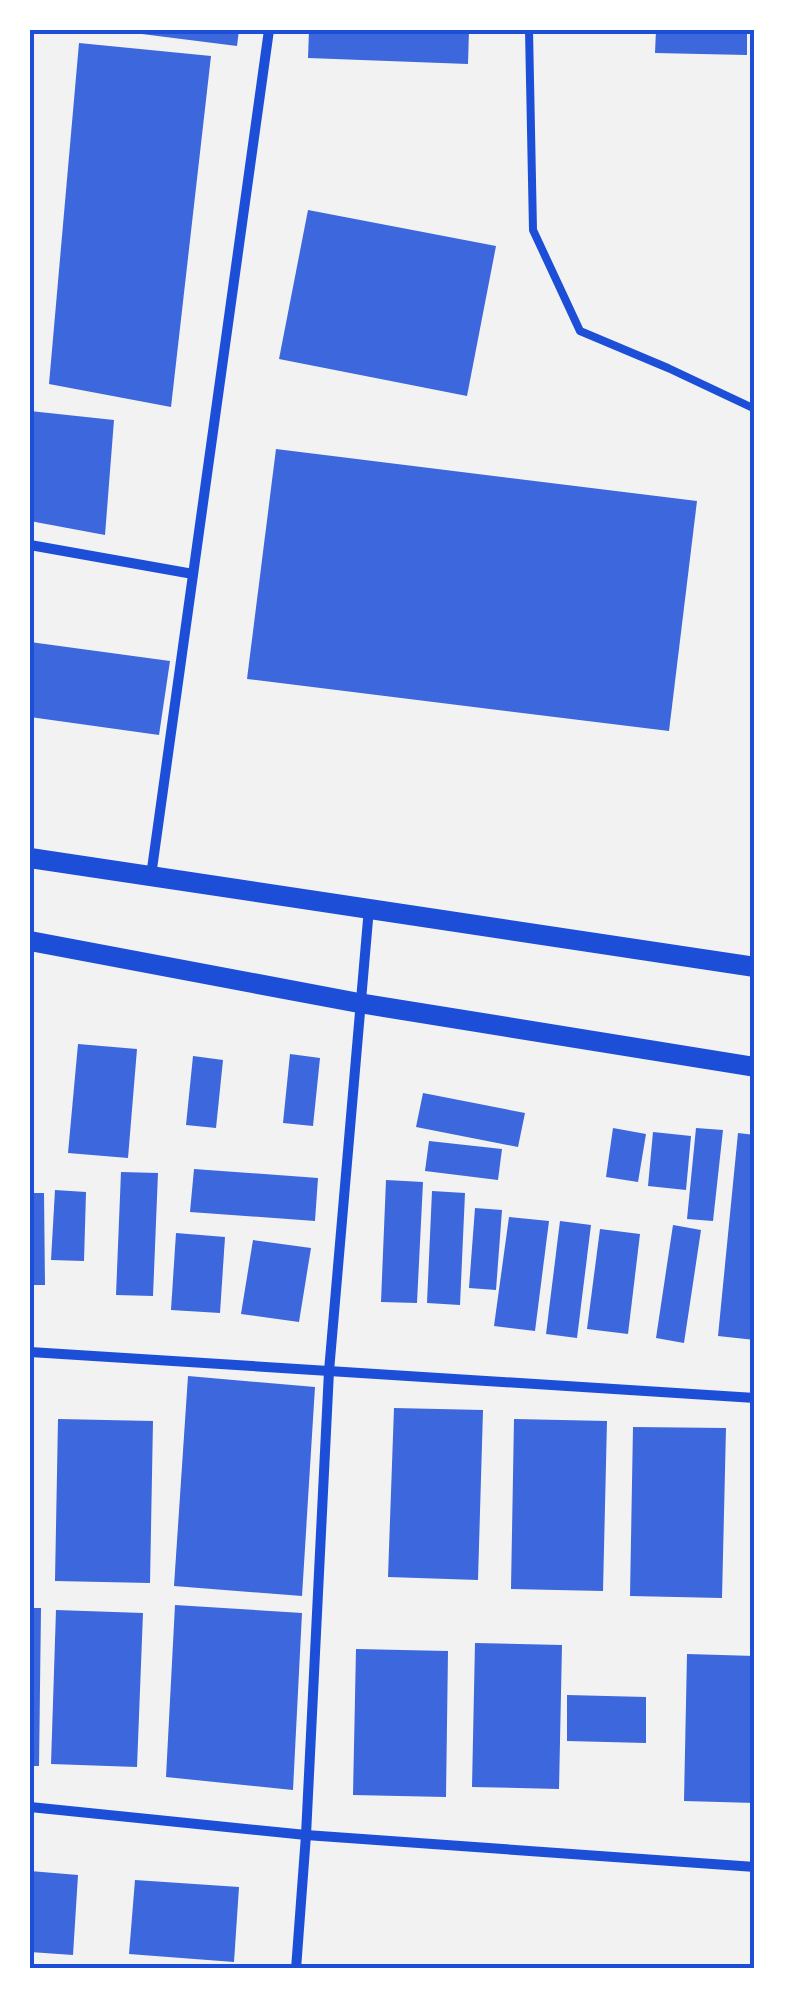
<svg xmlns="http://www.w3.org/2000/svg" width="785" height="1999" viewBox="0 0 785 1999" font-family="'PT Sans',sans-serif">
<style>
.building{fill:#3d67dc}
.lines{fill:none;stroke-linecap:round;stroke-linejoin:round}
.service{stroke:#1d4ed8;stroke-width:8}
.minor{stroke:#1d4ed8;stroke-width:10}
.secondary{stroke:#1d4ed8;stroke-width:20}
.neatline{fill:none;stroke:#1d4ed8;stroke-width:4}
</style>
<rect width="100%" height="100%" fill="#f2f2f2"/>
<g class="building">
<path d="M127 30H239L237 46 126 32Z"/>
<path d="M309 30H469L468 64 308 58Z"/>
<path d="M656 30H747V55L655 53Z"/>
<path d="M79 43 211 56 171 407 49 384Z"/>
<path d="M308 210 496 246 467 396 279 359Z"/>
<path d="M30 411 114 420 105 535 30 521Z"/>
<path d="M276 449 697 501 669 731 247 679Z"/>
<path d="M30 642 170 661 159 735 30 717Z"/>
<path d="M78 1044 137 1049 128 1158 68 1153Z"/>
<path d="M290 1054 320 1058 313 1126 283 1123Z"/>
<path d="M193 1056 223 1060 216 1128 186 1125Z"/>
<path d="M423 1093 525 1113 518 1147 416 1127Z"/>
<path d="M613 1128 646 1134 638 1182 606 1177Z"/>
<path d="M696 1128 723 1130 713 1221 687 1219Z"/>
<path d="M653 1132 691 1136 686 1190 648 1186Z"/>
<path d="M738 1133 755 1135V1340L718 1336Z"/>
<path d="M429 1141 502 1149 498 1180 425 1171Z"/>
<path d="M194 1169 318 1178 315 1221 190 1212Z"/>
<path d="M121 1172 158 1173 153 1296 116 1295Z"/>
<path d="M386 1180 423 1182 417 1303 381 1302Z"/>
<path d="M55 1190 86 1192 84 1261 51 1260Z"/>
<path d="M432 1191 465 1193 460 1305 427 1303Z"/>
<path d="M30 1193H44L45 1285H30Z"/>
<path d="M475 1208 502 1210 496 1290 469 1288Z"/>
<path d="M509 1217 549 1221 535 1331 494 1326Z"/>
<path d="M560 1221 591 1225 577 1338 546 1334Z"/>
<path d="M673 1225 701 1230 684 1343 656 1338Z"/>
<path d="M600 1229 640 1234 628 1334 587 1329Z"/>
<path d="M176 1233 225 1237 220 1313 171 1310Z"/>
<path d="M253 1240 311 1248 299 1322 241 1314Z"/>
<path d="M188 1376 315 1387 302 1596 174 1586Z"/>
<path d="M394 1408 483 1410 478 1580 388 1577Z"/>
<path d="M58 1419 153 1421 150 1583 55 1581Z"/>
<path d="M514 1419 607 1421 603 1591 511 1589Z"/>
<path d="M633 1427 726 1428 722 1598 630 1596Z"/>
<path d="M175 1605 302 1613 293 1790 166 1777Z"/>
<path d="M30 1608H41L39 1766H30Z"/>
<path d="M56 1610 143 1613 137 1767 51 1764Z"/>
<path d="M475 1643 562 1645 559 1789 472 1787Z"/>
<path d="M356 1649 448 1651 446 1797 353 1795Z"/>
<path d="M687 1654 755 1656V1803L684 1801Z"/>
<path d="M567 1695 646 1697V1743L567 1741Z"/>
<path d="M30 1871 78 1875 73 1955 30 1952Z"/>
<path d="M135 1880 239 1887 234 1962 129 1954Z"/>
</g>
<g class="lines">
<path class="service" d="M529 30 533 230 580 331 668 368 755 409"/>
<g class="minor">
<path d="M30 545 193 574"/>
<path d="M151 876 269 30"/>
<path d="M30 1352 755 1398"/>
<path d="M30 1807 306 1835 755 1867"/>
<path d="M296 1969 306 1835 329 1371 369 908"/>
</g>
<g class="secondary">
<path d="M30 858 755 967"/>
<path d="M30 941 359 1003 755 1067"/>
</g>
</g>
<rect width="785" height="1999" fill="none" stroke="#ffffff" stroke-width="65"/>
<rect x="32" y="32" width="720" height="1934" class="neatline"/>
</svg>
